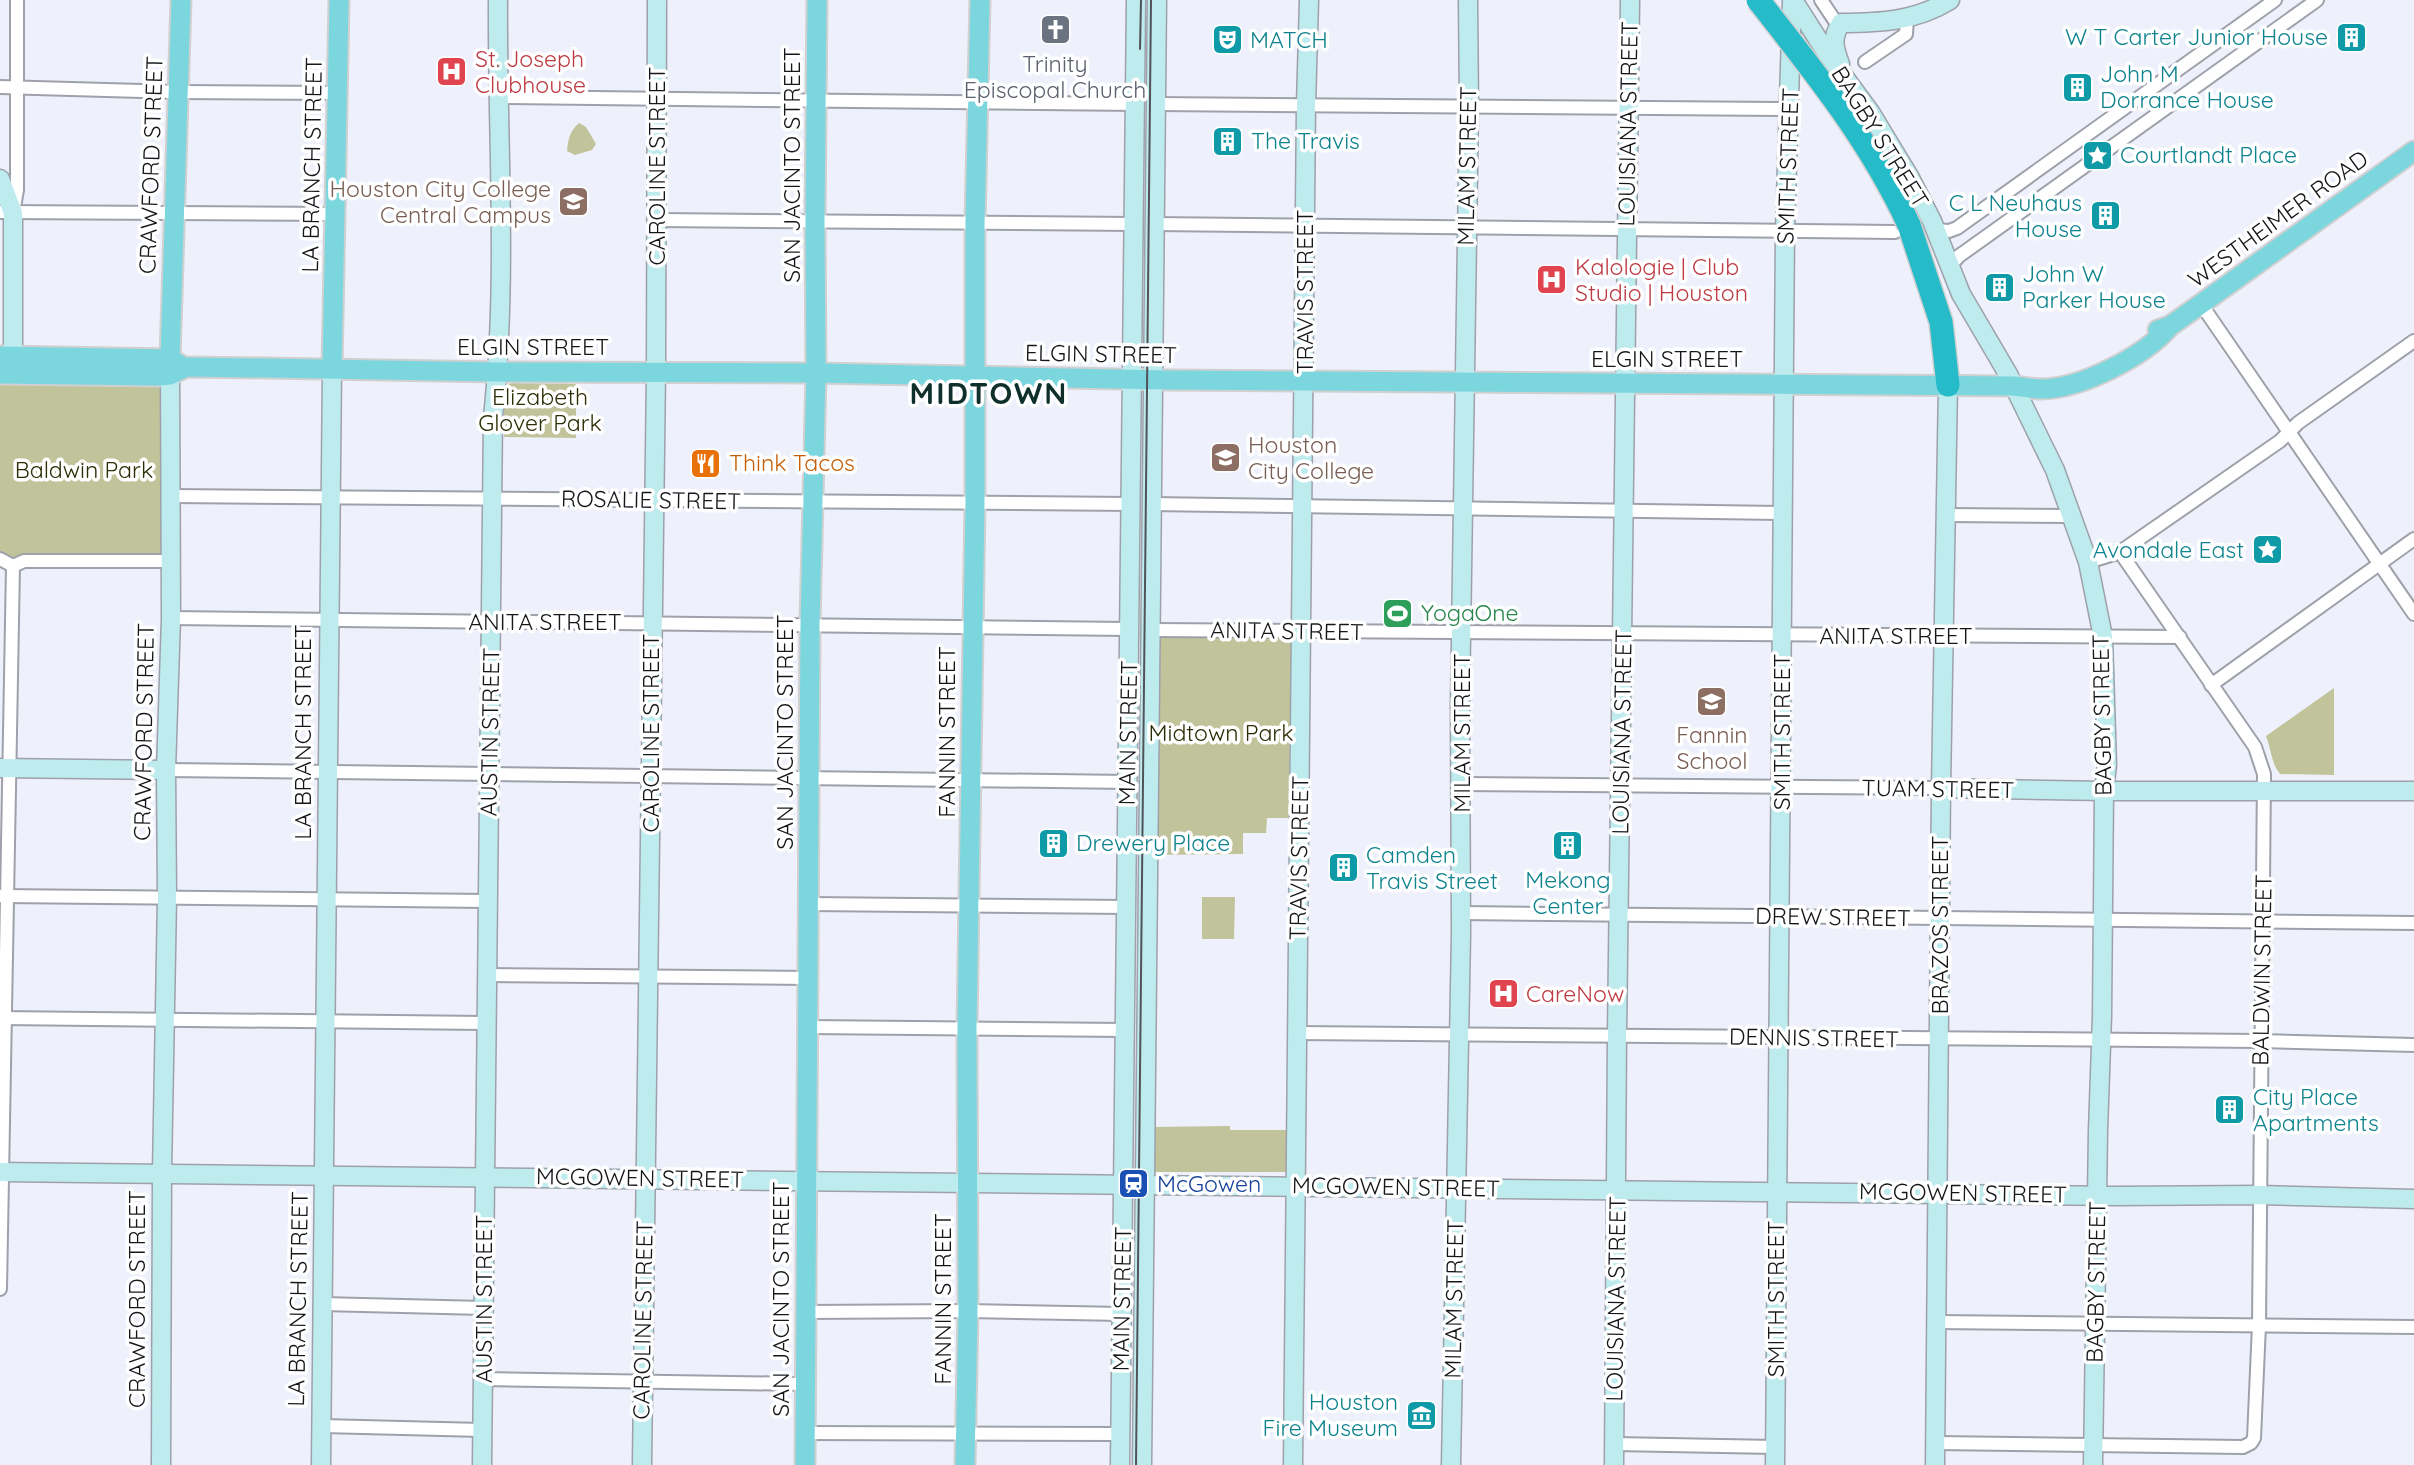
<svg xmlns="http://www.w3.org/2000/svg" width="2414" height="1465" viewBox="0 0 2414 1465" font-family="Quicksand,sans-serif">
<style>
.green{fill:#c1c39a}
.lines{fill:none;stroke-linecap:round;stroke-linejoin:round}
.street-casing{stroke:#9ea1aa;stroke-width:16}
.secondary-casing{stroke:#9ea1aa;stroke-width:21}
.primary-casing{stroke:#d0d0d1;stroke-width:23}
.highway-casing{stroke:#d0d0d1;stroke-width:26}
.street{stroke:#fff;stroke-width:12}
.secondary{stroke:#beebee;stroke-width:18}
.primary{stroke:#7cd6de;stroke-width:19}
.highway{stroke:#25bbc8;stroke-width:23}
.tram{stroke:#515358;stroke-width:2}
.highway-bridge-casing{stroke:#d0d0d1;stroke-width:26;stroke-linecap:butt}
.highway-bridge{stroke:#25bbc8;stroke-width:23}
.labels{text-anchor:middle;stroke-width:7;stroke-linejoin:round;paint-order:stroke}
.culture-label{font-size:23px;fill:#0d838f;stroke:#fff;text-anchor:start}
.health-label{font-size:23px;fill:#be3a42;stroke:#fff;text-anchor:start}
.worship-label{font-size:23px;fill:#5b616d;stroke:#fff}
.street-label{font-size:23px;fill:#151619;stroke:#fff}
.education-label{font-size:23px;fill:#785e54;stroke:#fff;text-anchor:end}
.park-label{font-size:23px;fill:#2d2e06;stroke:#fff}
.food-label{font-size:23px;fill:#c56008;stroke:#fff;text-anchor:start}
.leisure-label{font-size:23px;fill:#27864d;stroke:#fff;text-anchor:start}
.transit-label{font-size:23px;fill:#164399;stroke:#fff;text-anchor:start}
.district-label{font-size:30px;font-weight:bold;letter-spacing:2px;fill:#0f302a;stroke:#fff}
</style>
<rect width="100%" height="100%" fill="#eef1fb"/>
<g class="green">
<path d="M579 123 586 127 596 144 592 150 575 155 567 151C568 139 570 131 579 123Z"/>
<path d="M165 379V551L160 556 15 561 0 555V380Z"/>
<path d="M512 383 576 384V438L504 437V389L506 385Z"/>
<path d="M1163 635H1284L1291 640 1289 818H1267L1266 833H1243V854L1150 855 1159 637Z"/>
<path d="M2334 688V775L2280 774C2271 763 2271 748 2266 736Z"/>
<path d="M1202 897H1235L1234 939H1202Z"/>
<path d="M1230 1126V1130H1286V1172H1150V1127Z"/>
</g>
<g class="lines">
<defs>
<g id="street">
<path d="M1821 0 1835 21 1841 23"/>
<path d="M1865 62 1906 34 1907 18"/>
<path d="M0 87 177 92 337 93"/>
<path d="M497 97 1135 104"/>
<path d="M1156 104 1790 109"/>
<path d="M0 212 336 214"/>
<path d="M13 213 17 190V0"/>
<path d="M656 220 1134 224"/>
<path d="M1154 224 1895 232"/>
<path d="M1934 230 1949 231 1957 228 2275 0"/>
<path d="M1949 267 1959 256 2317 0"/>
<path d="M2201 304 2414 614"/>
<path d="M172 496 1131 504"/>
<path d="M1151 504 1784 513"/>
<path d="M1946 515 2072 516"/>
<path d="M0 559 13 566 24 561H170"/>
<path d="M2088 562 2120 552 2280 441 2298 423 2414 341"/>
<path d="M171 618 1129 629"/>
<path d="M1150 630 2180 637"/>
<path d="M2211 685 2414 539"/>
<path d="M166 770 1128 782"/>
<path d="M1461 784 1941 788"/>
<path d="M1 896 488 901"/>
<path d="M809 904 1127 907"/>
<path d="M1461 913 2414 923"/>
<path d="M487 975 808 978"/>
<path d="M0 1018 486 1023"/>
<path d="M808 1027 1125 1030"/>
<path d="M1297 1033 2261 1041 2414 1045"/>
<path d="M0 1289 13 566"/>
<path d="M322 1304 483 1308"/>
<path d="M805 1312 968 1311 1122 1314"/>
<path d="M1936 1322 2414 1327"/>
<path d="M483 1379 804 1384"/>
<path d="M322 1426 482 1430"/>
<path d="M804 1433 1120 1434"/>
<path d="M1935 1443 2243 1447 2251 1443 2254 1438 2259 1325 2264 774 2255 747 2120 552"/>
<path d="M1615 1444 1775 1447"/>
</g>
<g id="secondary">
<path d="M1793 0 1828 55 1870 112 1910 178 1932 221 1961 294 2008 374 2055 470 2088 562 2103 637 2107 765 2104 791 2102 1016 2098 1131 2093 1465"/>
<path d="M1840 64C1834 48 1831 38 1841 23 1880 23 1916 21 1950 0"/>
<path d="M0 179 13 213V371"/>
<path d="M0 768 166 770"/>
<path d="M1941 788 2104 791H2414"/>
<path d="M0 1172 2115 1196 2259 1195 2414 1199"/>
<path d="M161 1465 162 1173 167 898 166 770 171 618 170 363"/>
<path d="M321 1465 332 369"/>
<path d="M482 1465 493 417C508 279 497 139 498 0"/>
<path d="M642 1465 656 372 657 0"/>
<path d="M1120 1465 1136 0"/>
<path d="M1142 1465 1157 0"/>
<path d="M1293 1465 1306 105 1309 0"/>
<path d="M1451 1465 1461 934 1460 705 1469 106 1468 0"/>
<path d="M1614 1465 1617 1036 1630 0"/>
<path d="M1775 1465 1785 231 1792 0"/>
<path d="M1935 1465 1941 788 1948 385"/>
</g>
<g id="primary">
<path d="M2158 330 2170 326 2201 304 2414 151"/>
<path d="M0 356 170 359 179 364"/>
<path d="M170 359 181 0"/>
<path d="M332 369 339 0"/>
<path d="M0 374 158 376 170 375 186 367 265 368 498 372 816 373 1167 380 2014 386C2023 387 2032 389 2041 389 2081 389 2145 356 2170 326"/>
<path d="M805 1465 810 624 816 373 815 222 817 0"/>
<path d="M965 1465 968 1311 967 1028 975 502V224L980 0"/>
</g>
<path id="highway" d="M1909 225 1941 322 1948 385"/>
</defs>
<use href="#street" class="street-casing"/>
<use href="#secondary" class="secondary-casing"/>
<use href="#primary" class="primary-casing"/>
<use href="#highway" class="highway-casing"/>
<use href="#street" class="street"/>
<use href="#secondary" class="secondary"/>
<use href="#primary" class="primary"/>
<use href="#highway" class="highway"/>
<g class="tram">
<path d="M1140 49 1141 0"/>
<path d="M1136 1465 1151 0"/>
</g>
<defs>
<path id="highway-bridge" d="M1758 0C1814 71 1871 142 1909 225"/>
</defs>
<use href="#highway-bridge" class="highway-bridge-casing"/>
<use href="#highway-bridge" class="highway-bridge"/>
</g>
<defs>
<symbol id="church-square" viewBox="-11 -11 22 22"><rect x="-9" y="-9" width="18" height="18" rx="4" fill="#6b7280" stroke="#fff"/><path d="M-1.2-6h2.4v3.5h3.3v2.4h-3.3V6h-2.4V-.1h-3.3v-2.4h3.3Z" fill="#fff"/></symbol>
<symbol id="building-square" viewBox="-11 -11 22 22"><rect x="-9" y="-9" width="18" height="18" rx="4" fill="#0f9aa8" stroke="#fff"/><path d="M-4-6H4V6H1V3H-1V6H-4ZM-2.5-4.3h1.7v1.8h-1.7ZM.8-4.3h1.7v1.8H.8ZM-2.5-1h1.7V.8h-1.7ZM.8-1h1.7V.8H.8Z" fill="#fff"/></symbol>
<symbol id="theatre-square" viewBox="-11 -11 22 22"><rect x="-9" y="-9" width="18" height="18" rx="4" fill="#0f9aa8" stroke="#fff"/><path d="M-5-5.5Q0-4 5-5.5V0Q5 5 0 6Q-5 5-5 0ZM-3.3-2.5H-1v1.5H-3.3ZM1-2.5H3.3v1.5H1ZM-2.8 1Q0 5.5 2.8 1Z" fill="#fff"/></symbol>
<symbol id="hospital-square" viewBox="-11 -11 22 22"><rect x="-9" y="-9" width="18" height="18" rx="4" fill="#e0444e" stroke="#fff"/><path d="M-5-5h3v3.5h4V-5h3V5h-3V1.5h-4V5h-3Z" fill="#fff"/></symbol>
<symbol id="sight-square" viewBox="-11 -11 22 22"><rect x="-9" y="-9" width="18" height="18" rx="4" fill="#0f9aa8" stroke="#fff"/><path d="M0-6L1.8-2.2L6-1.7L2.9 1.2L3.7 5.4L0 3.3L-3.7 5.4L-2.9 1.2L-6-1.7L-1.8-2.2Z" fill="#fff"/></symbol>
<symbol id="school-square" viewBox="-11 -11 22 22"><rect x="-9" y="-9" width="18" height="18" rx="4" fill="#8d6e63" stroke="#fff"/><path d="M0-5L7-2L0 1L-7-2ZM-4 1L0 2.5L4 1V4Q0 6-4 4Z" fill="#fff"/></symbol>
<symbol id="university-square" viewBox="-11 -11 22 22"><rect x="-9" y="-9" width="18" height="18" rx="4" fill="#8d6e63" stroke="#fff"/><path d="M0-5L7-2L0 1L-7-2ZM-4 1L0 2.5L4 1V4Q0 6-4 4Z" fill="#fff"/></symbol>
<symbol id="restaurant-square" viewBox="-11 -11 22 22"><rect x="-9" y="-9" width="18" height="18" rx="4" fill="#e8710a" stroke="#fff"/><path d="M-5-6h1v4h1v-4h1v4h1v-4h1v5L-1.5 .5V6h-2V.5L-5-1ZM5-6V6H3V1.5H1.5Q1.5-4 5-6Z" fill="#fff"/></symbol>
<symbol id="stadium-square" viewBox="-11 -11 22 22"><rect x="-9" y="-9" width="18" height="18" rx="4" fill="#2e9e5b" stroke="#fff"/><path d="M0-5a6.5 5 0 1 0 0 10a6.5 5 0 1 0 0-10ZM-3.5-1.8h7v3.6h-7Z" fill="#fff"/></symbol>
<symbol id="station-square" viewBox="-11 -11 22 22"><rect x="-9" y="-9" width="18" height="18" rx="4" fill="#1a4fb4" stroke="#fff"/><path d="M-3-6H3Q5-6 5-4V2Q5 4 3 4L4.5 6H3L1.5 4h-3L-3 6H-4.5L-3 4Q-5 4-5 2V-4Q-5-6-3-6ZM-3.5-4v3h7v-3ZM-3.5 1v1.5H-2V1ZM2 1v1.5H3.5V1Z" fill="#fff"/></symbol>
<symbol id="museum-square" viewBox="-11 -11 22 22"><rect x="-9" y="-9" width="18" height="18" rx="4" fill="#0f9aa8" stroke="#fff"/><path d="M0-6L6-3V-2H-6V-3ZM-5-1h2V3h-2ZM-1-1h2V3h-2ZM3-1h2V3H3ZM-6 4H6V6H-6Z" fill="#fff"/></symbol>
</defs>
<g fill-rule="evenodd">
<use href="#church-square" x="1038" y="12" width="35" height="35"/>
<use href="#building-square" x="2334" y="20" width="35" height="35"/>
<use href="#theatre-square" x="1210" y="22" width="35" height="35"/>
<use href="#hospital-square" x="434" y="54" width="35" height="35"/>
<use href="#building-square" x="2060" y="70" width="35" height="35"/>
<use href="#building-square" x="1210" y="124" width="35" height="35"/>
<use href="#sight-square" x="2080" y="138" width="35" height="35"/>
<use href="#school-square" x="556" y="184" width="35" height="35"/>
<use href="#building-square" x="2088" y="198" width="35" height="35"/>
<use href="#hospital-square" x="1534" y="262" width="35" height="35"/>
<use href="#building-square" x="1982" y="270" width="35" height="35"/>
<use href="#university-square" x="1208" y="440" width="35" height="35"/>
<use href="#restaurant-square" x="688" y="446" width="35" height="35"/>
<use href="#sight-square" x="2250" y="532" width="35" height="35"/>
<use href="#stadium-square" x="1380" y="596" width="35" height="35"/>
<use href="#school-square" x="1694" y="684" width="35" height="35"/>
<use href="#building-square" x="1036" y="826" width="35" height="35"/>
<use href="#building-square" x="1550" y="828" width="35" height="35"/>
<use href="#building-square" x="1326" y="850" width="35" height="35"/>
<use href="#hospital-square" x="1486" y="976" width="35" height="35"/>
<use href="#building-square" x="2212" y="1092" width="35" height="35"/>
<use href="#station-square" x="1116" y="1166" width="35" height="35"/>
<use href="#museum-square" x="1404" y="1398" width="35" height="35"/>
</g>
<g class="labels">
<g class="culture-label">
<text x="2328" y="45" text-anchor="end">W T Carter Junior House</text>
<text x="1250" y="48">MATCH</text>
<text x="2100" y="82">John M<tspan x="2100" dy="26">Dorrance House</tspan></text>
<text x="1251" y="149">The Travis</text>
<text x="2120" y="163">Courtlandt Place</text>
<text x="2082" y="211" text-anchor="end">C L Neuhaus<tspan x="2082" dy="26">House</tspan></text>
<text x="2022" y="282">John W<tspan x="2022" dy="26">Parker House</tspan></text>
<text x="2244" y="558" text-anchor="end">Avondale East</text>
<text x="1076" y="851">Drewery Place</text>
<text x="1366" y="863">Camden<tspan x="1366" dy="26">Travis Street</tspan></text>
<text x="1568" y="888" text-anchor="middle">Mekong<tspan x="1568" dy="26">Center</tspan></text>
<text x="2253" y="1105">City Place<tspan x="2253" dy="26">Apartments</tspan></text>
<text x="1398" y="1410" text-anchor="end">Houston<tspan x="1398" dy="26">Fire Museum</tspan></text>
</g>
<g class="health-label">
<text x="475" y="67">St. Joseph<tspan x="475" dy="26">Clubhouse</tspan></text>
<text x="1575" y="275">Kalologie | Club<tspan x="1575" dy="26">Studio | Houston</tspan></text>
<text x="1526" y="1002">CareNow</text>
</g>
<g class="worship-label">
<text x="1055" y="72">Trinity<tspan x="1055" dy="26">Episcopal Church</tspan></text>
</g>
<g class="street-label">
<text transform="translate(1628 124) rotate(-89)" y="8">LOUISIANA STREET</text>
<text transform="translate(1880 137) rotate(58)" y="8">BAGBY STREET</text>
<text transform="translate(151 165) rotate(-88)" y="8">CRAWFORD STREET</text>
<text transform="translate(312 165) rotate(-89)" y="8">LA BRANCH STREET</text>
<text transform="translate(792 165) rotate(-90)" y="8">SAN JACINTO STREET</text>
<text transform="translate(657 166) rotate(-90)" y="8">CAROLINE STREET</text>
<text transform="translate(1467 166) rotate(-89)" y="8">MILAM STREET</text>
<text transform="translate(1788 166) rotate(-88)" y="8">SMITH STREET</text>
<text transform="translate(2278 219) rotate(-36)" y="8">WESTHEIMER ROAD</text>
<text transform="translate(1305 292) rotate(-90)" y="8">TRAVIS STREET</text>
<text x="533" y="355">ELGIN STREET</text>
<text transform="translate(1101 354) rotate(1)" y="8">ELGIN STREET</text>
<text x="1667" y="367">ELGIN STREET</text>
<text transform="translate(651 500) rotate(1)" y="8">ROSALIE STREET</text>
<text x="545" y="630">ANITA STREET</text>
<text transform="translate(1287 631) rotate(1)" y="8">ANITA STREET</text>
<text x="1896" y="644">ANITA STREET</text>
<text transform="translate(2102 715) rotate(-91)" y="8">BAGBY STREET</text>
<text transform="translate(144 732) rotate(-89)" y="8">CRAWFORD STREET</text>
<text transform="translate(303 732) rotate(-90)" y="8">LA BRANCH STREET</text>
<text transform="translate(490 732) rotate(-89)" y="8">AUSTIN STREET</text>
<text transform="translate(785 732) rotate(-90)" y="8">SAN JACINTO STREET</text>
<text transform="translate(947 732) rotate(-90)" y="8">FANNIN STREET</text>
<text transform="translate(1622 732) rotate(-89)" y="8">LOUISIANA STREET</text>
<text transform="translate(1782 732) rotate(-90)" y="8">SMITH STREET</text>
<text transform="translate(651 733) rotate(-90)" y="8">CAROLINE STREET</text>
<text transform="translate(1128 733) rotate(-89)" y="8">MAIN STREET</text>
<text transform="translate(1462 733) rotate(-90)" y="8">MILAM STREET</text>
<text transform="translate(1938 789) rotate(1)" y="8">TUAM STREET</text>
<text transform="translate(1299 858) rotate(-89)" y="8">TRAVIS STREET</text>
<text transform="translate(1833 917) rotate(1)" y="8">DREW STREET</text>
<text transform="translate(1940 925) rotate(-90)" y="8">BRAZOS STREET</text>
<text transform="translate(2262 970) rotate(-89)" y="8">BALDWIN STREET</text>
<text transform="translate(1814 1038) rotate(1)" y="8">DENNIS STREET</text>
<text transform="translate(640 1178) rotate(1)" y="8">MCGOWEN STREET</text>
<text transform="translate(1396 1187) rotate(1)" y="8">MCGOWEN STREET</text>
<text transform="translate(1963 1193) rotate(1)" y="8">MCGOWEN STREET</text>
<text transform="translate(2096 1282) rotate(-89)" y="8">BAGBY STREET</text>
<text transform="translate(137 1299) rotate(-90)" y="8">CRAWFORD STREET</text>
<text transform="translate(298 1299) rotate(-89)" y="8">LA BRANCH STREET</text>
<text transform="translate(484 1299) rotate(-90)" y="8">AUSTIN STREET</text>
<text transform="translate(781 1299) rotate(-90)" y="8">SAN JACINTO STREET</text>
<text transform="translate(943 1299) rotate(-90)" y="8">FANNIN STREET</text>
<text transform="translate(1122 1299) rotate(-89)" y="8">MAIN STREET</text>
<text transform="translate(1454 1299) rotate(-89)" y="8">MILAM STREET</text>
<text transform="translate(1616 1299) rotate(-89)" y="8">LOUISIANA STREET</text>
<text transform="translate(1776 1299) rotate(-90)" y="8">SMITH STREET</text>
<text transform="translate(643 1320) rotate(-89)" y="8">CAROLINE STREET</text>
</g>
<g class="education-label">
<text x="551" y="197">Houston City College<tspan x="551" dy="26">Central Campus</tspan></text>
<text x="1248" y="453" text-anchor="start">Houston<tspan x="1248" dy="26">City College</tspan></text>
<text x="1712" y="743" text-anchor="middle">Fannin<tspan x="1712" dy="26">School</tspan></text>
</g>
<g class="park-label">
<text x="540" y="405">Elizabeth<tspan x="540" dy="26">Glover Park</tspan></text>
<text x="84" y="478">Baldwin Park</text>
<text x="1221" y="741">Midtown Park</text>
</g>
<g class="food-label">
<text x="729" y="471">Think Tacos</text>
</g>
<g class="leisure-label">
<text x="1421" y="621">YogaOne</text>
</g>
<g class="transit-label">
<text x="1157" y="1192">McGowen</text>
</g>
<g class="district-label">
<text x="989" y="404">MIDTOWN</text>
</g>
</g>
</svg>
